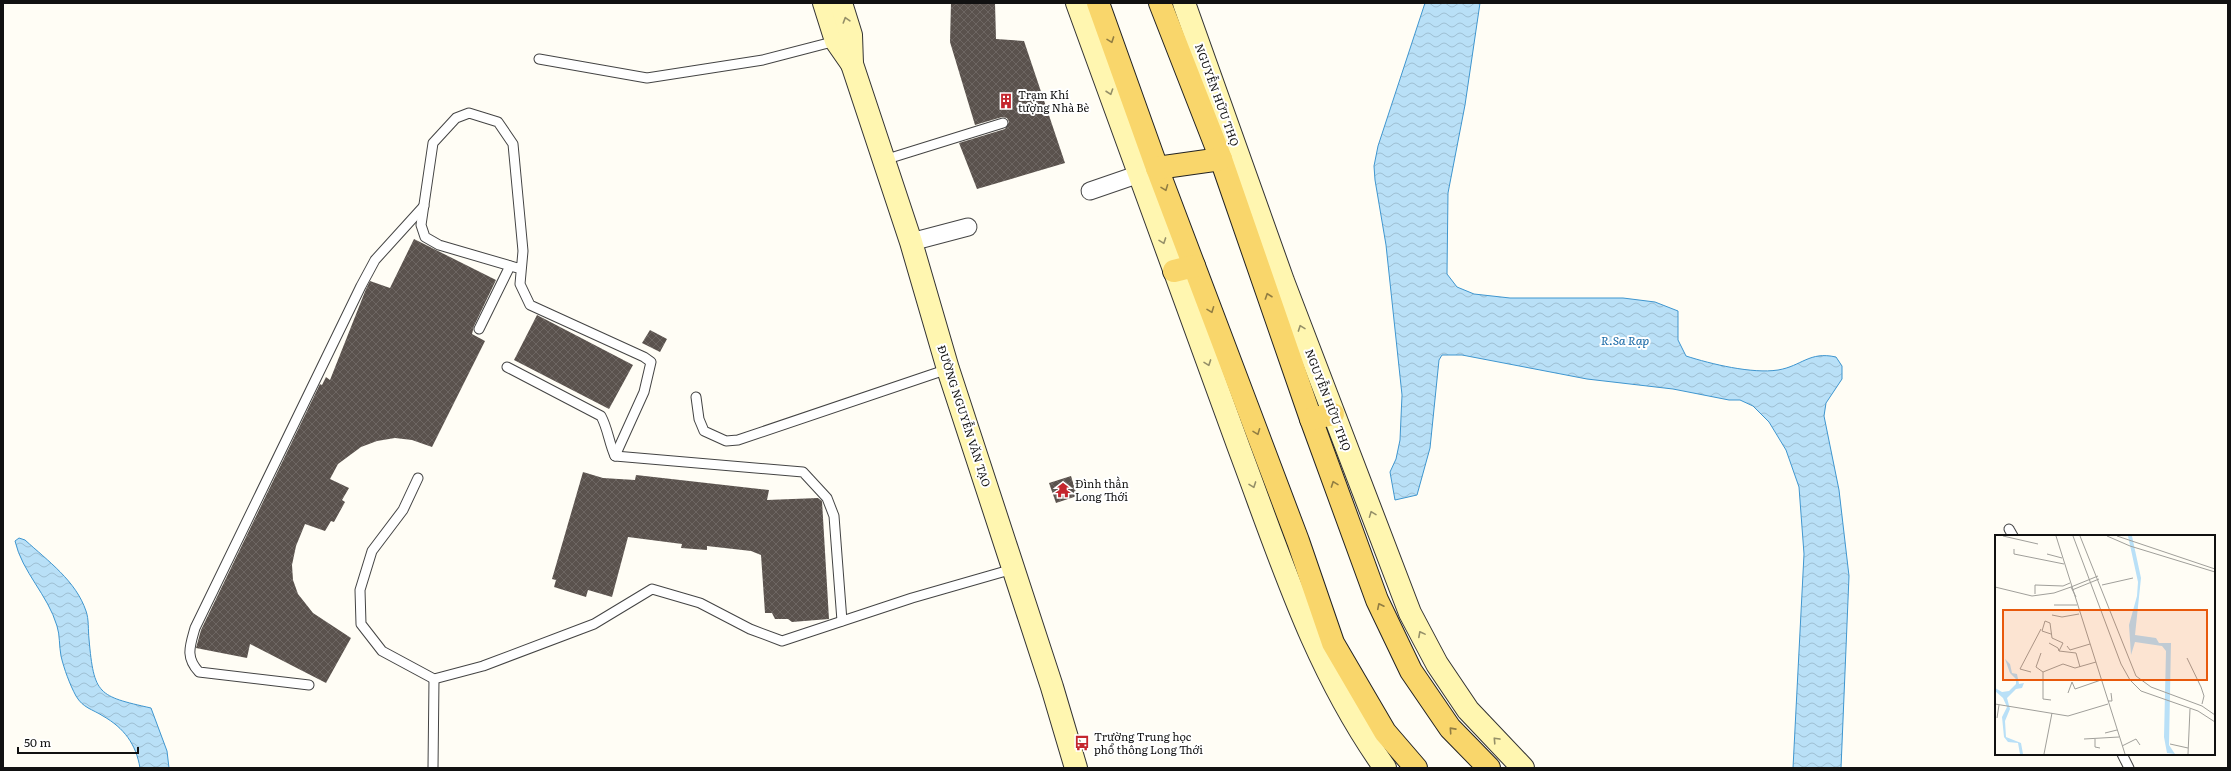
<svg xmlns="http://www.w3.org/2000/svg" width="2231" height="771" viewBox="0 0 2231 771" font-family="Literata,serif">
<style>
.water{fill:url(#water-waves);stroke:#3f96cf}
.building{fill:url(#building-cross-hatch)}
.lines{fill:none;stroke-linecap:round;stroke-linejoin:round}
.service-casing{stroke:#444;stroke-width:11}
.minor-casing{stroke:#444;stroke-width:19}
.secondary-casing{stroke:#333;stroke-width:24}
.primary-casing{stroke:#222;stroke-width:24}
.service{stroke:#fff;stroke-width:9}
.minor{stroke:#fff;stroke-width:17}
.secondary{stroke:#fff6b0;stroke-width:22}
.primary{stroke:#f9d66b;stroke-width:22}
.oneway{stroke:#948f68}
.oneway2{stroke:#917d42}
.labels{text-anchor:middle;stroke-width:4;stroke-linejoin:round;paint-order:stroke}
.poi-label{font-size:11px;fill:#111;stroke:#fff;text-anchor:start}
.street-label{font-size:11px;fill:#111;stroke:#fff}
.water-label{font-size:12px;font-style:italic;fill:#1768a6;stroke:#fff}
.inset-road{fill:none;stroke:#a09f9a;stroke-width:1}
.view{fill:#e8590c;fill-opacity:0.15;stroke:#e8590c;stroke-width:2}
.inset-edge{fill:none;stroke:#111;stroke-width:2}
</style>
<defs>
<pattern id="water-waves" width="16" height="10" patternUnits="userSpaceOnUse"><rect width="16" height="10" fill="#b9e0f7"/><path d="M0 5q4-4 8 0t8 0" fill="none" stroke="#9ebfd3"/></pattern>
<pattern id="building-cross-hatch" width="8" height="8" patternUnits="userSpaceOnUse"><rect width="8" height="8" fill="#5a524d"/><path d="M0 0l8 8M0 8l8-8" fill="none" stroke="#6d6662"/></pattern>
</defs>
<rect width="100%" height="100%" fill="#fffdf5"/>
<g class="water">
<path d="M1425 3H1480L1465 105 1448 193 1447 274 1457 287 1474 294 1510 298H1623L1655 302 1678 311V340L1686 356C1711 364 1752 374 1778 370 1802 366 1809 351 1836 357L1842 366V379L1826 403 1824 416 1839 490 1849 576 1841 768H1793L1804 554 1799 487 1786 450 1769 422 1753 406 1740 400H1729L1673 389 1587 379 1462 355H1442L1439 360 1430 448 1417 495 1395 500 1390 472 1396 459 1400 440 1402 395 1386 245 1375 180 1374 166 1378 146Z"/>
<path d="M19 538 25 540C48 561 76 581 86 611 89 619 88 630 89 639 94 695 98 696 151 708L167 751 169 768H140C136 744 124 728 103 716 92 709 83 708 76 696 70 685 64 669 61 656 59 646 60 635 57 626 48 595 22 572 15 541Z"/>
</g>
<g class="building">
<path d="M951 3H995L996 39 1024 41 1065 163 977 189 959 143 1005 129 1009 122 1007 118 1002 117 975 125 950 42Z"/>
<path d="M414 239 496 280 474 326 472 334 485 341 432 447 412 440 395 438 377 441 361 447 338 464 330 479 349 488 342 500 345 502 334 522 331 521 325 531 305 524 296 546 292 565 293 580 298 594 313 613 351 638 326 683 250 644 247 658 196 648 201 630 320 384 322 385 326 377 330 380 366 289 370 281 390 288Z"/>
<path d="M537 315 633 365 609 409 514 360Z"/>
<path d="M650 330 667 339 660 352 642 343Z"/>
<path d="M583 472 603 478 635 480 636 475 769 490 767 500 818 498 822 501 829 619 792 622 788 619H775L772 613H765L761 555 751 551 707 546V550L681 548 682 544 628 537 612 597 588 590 586 597 554 587 556 580 552 579Z"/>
<path d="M1071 476 1077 496 1056 503 1049 483Z"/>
</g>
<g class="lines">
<defs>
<g id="service">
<path d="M539 59 647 78 763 60 836 41"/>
<path d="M884 160 1003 123"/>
<path d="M521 269 439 245 425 237 421 225 433 143 456 118 469 113 498 122 513 144 523 251 520 284 530 305 644 357 651 362 644 392 615 456"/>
<path d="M479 329 510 266"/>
<path d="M507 367 601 416C608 429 609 443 615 456L803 472 827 498 834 516 842 621"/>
<path d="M696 397 699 419 704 431 726 441 738 440 948 369"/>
<path d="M418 478 403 510 372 551 360 590 361 624 382 651 434 679 483 666 594 624 652 589 700 603 750 629 782 641 912 598 1013 569"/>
<path d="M2009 529 2013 536"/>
<path d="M309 685 199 672C185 657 190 646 195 628L361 286 375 260 424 206"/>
<path d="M2122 754 2129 768"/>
<path d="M433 768 434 679"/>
</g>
<g id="minor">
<path d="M1090 191 1151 170"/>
<path d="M911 242 968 227"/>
</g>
<g id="secondary">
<path d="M824 3 836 41 852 64"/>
<path d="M841 3 851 35 852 64 911 242 948 369 1052 687 1076 768"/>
<path d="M1077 3C1132 151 1184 300 1239 448 1281 560 1315 670 1385 768"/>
<path d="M1184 3 1283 281 1410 613 1437 664 1468 710 1523 768"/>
</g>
<g id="primary">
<path d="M1098 3 1157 168 1298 541 1333 643 1385 732 1416 768"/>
<path d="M1160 3 1221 159 1311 419 1377 600 1411 671 1450 728 1489 768"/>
<path d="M1157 168 1221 159"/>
<path d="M1174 271 1194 266"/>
<path d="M1311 419 1333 414"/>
</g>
</defs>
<use href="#service" class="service-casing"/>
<use href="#minor" class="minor-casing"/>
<use href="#secondary" class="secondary-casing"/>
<use href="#primary" class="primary-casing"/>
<use href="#service" class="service"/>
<use href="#minor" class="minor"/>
<use href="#secondary" class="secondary"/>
<use href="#primary" class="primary"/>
</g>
<defs><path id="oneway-chevron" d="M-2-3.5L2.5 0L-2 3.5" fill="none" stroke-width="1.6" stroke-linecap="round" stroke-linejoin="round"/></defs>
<g class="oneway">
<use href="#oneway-chevron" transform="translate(846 20) rotate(-107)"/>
<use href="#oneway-chevron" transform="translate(1110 92) rotate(71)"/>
<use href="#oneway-chevron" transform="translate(1163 241) rotate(70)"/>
<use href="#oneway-chevron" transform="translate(1301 328) rotate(-110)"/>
<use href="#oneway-chevron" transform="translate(1208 363) rotate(70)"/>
<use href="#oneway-chevron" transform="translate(1253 485) rotate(70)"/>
<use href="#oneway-chevron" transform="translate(1372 514) rotate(-111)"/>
<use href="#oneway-chevron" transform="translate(1421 634) rotate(-118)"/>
<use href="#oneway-chevron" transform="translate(1496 740) rotate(-133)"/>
</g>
<g class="oneway2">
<use href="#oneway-chevron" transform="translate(1111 40) rotate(70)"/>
<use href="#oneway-chevron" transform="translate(1165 188) rotate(69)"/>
<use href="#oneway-chevron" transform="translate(1268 296) rotate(-109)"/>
<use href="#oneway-chevron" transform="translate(1211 310) rotate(69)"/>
<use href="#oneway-chevron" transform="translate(1257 432) rotate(69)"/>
<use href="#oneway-chevron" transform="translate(1334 484) rotate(-110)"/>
<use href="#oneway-chevron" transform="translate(1380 606) rotate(-116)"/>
<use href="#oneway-chevron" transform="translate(1452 730) rotate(-132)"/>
</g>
<defs>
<symbol id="building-bare" viewBox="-9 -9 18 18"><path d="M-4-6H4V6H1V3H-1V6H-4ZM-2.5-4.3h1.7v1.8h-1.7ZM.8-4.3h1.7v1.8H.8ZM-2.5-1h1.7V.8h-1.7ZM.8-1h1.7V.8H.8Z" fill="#c4262e" stroke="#fff" stroke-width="2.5" paint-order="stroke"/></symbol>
<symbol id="temple-bare" viewBox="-9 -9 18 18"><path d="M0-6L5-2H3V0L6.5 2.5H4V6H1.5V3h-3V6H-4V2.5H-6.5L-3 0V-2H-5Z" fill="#c4262e" stroke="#fff" stroke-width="2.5" paint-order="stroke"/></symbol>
<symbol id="bus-bare" viewBox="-9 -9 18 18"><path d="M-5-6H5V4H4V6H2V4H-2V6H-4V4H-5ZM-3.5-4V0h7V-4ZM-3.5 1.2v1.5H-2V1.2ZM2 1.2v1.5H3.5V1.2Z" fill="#c4262e" stroke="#fff" stroke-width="2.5" paint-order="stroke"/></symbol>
</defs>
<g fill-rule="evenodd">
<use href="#building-bare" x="995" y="90" width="22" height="22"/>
<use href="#temple-bare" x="1052" y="479" width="22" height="22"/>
<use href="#bus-bare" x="1071" y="732" width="22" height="22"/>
</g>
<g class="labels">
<g class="poi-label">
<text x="1018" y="99">Trạm Khí<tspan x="1018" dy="13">tượng Nhà Bè</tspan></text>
<text x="1075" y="488">Đình thần<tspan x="1075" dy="13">Long Thới</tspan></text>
<text x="1094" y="741">Trường Trung học<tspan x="1094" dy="13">phổ thông Long Thới</tspan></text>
</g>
<g class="street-label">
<text transform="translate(1217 95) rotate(70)" y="4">NGUYỄN HỮU THỌ</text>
<text transform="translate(1328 400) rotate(69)" y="4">NGUYỄN HỮU THỌ</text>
<text transform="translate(964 416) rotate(72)" y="4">ĐƯỜNG NGUYỄN VĂN TẠO</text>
</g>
<g class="water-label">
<text x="1625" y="345">R.Sa Rạp</text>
</g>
</g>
<g transform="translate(1995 535)">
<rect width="220" height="220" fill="#fffdf5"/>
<path d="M133 1H137L146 43 140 100 161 103 164 108H176L174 210 180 219 172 218 169 202 171 116 167 111 140 107 136 120 134 90 142 61 143 47ZM10 124 15 129 17 138 22 139 24 149 29 148 27 153 21 154 12 163 15 174 10 186 11 202 26 208 28 219H25L23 208 13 207 9 202 7 182 12 172 8 163 0 156V153L7 157 14 156 21 149V144L15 138Z" fill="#b9e0f7"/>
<path class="inset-road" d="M8 1 43 9M61 1 130 219M78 1 126 129 135 145 146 156 203 176 220 187M85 1 141 141 156 152 207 171 220 180M112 1 135 11 220 37M122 1 220 34M19 14V19L69 29M52 19 67 23M107 50 138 43M0 52 37 61 59 58 76 52 81 62M76 52 103 41M77 55 104 44M40 59V50L68 51 75 48M59 70H82M57 80 67 82 84 79M56 99 47 96 50 86 55 88 57 103 68 108 64 116M54 108 63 113 64 116 81 118 85 132M72 111 75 115 95 109M46 118 41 132 48 137 68 129 80 133 101 127M192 123 206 152 209 161 207 169M36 137 25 134 46 94M48 137V164L56 165M73 158 77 147 80 154 106 145M113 166H117L116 158M0 169 73 181 113 169M2 183 4 170M110 198 122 195M89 204 124 202M100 204V212L105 213M175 209 193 213M127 211 141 204 145 210M49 219 57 178M193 219 195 174"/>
<path class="view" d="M8 75H212V145H8Z"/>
<rect width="220" height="220" class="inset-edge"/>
</g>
<rect width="2231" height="771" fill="none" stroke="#111111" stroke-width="8"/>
<path d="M18 747v6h120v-6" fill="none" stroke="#111111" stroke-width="2"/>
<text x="24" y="747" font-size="12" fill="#111111" stroke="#ffffff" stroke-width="3" paint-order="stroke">50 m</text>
</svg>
